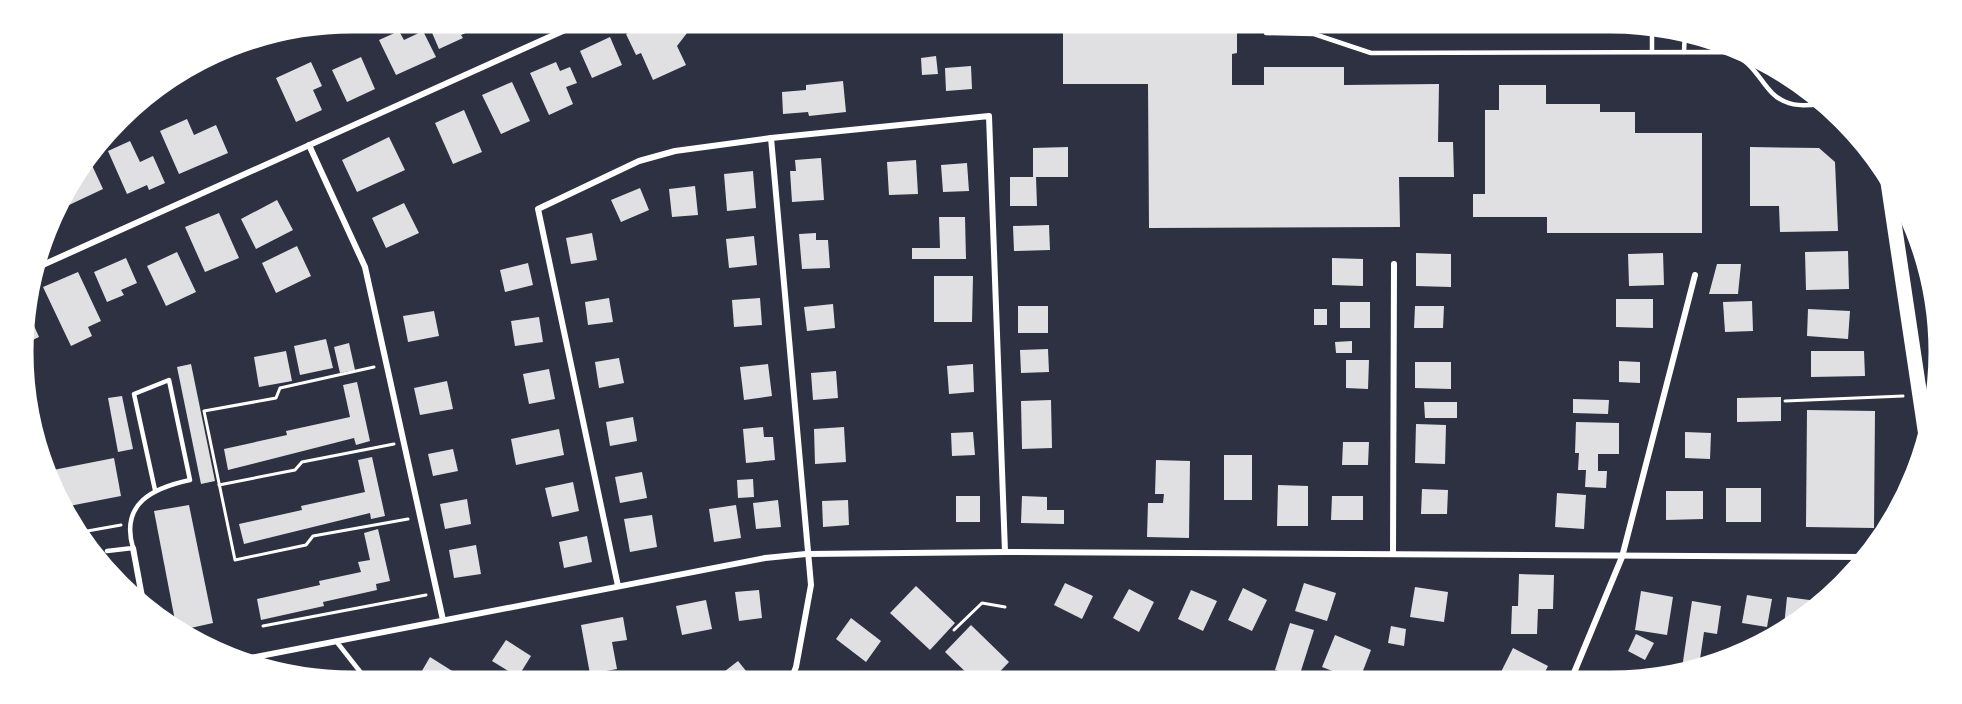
<svg xmlns="http://www.w3.org/2000/svg" width="1962" height="704" viewBox="0 0 1962 704" font-family="Cabin,sans-serif">
<style>
.building{fill:#e0e0e3}
.lines{fill:none;stroke-linecap:round;stroke-linejoin:round}
.path{stroke:#fff;stroke-width:3}
.service{stroke:#fff;stroke-width:4.5}
.minor{stroke:#fff;stroke-width:6}
.primary{stroke:#fff;stroke-width:15}
.rim{fill:none;stroke:#fff;stroke-width:3}
</style>
<rect width="100%" height="100%" fill="#2d3142"/>
<g class="building">
<path d="M434 21H480L482 26 461 35 463 38 439 49 430 28 436 25Z"/>
<path d="M499 21H520L503 29Z"/>
<path d="M655 21H690L694 24 677 46 686 65 653 80 641 53 636 55 626 34Z"/>
<path d="M740 21H760L744 29Z"/>
<path d="M1063 21H1237V53L1232 54V85H1264V67H1344V85L1439 84 1438 142H1453L1454 177H1399L1400 227 1149 228 1148 84H1063Z"/>
<path d="M399 31 404 40 423 31 436 57 396 75 379 40Z"/>
<path d="M610 37 622 65 592 78 580 51Z"/>
<path d="M936 56 938 74 922 75 921 58Z"/>
<path d="M361 57 375 89 347 102 332 70Z"/>
<path d="M311 62 322 86 313 90 322 110 296 122 276 78Z"/>
<path d="M556 62 560 71 570 67 577 83 566 87 573 104 549 115 530 73Z"/>
<path d="M971 66 972 89 946 91 945 68Z"/>
<path d="M843 81 846 112 809 116 808 112 783 114 782 92 806 90V85Z"/>
<path d="M512 82 530 121 501 134 482 95Z"/>
<path d="M1499 85H1546V104H1600V112H1635V133H1702V233H1547V217H1473V194H1485V110H1499Z"/>
<path d="M464 110 482 152 453 164 435 123Z"/>
<path d="M187 119 194 135 216 125 228 153 179 174 160 131Z"/>
<path d="M389 137 405 170 357 192 342 160Z"/>
<path d="M130 141 140 162 153 156 165 183 149 190 147 185 127 194 108 151Z"/>
<path d="M1068 147V177H1036L1037 206H1010V177H1033V148Z"/>
<path d="M1750 147 1819 148 1835 162 1838 231 1780 232 1779 206H1750Z"/>
<path d="M821 158 824 200 792 202 790 171H796L795 160Z"/>
<path d="M916 160 918 194 889 195 887 162Z"/>
<path d="M90 161 103 189 69 205 64 194Z"/>
<path d="M967 163 969 191 943 192 941 165Z"/>
<path d="M753 171 756 208 727 211 724 174Z"/>
<path d="M695 186 698 215 672 217 669 189Z"/>
<path d="M640 188 649 210 621 222 611 200Z"/>
<path d="M277 200 293 230 256 249 241 219Z"/>
<path d="M404 203 419 233 386 248 372 218Z"/>
<path d="M219 213 239 258 205 272 185 227Z"/>
<path d="M52 216 58 227 47 232 49 225Z"/>
<path d="M939 217H965L966 259H912V248H940Z"/>
<path d="M1049 225 1050 250 1014 251 1013 226Z"/>
<path d="M592 233 597 260 571 264 566 238Z"/>
<path d="M816 233V240H828L830 268 802 269 799 234Z"/>
<path d="M754 236 757 265 729 268 726 239Z"/>
<path d="M297 246 311 276 276 293 262 263Z"/>
<path d="M1848 251 1849 289 1806 290 1805 252Z"/>
<path d="M177 252 196 292 166 306 147 266Z"/>
<path d="M1416 253 1451 254V287L1416 286Z"/>
<path d="M1663 253 1664 285 1629 286 1628 254Z"/>
<path d="M126 258 137 283 121 290 124 295 107 302 94 272Z"/>
<path d="M1332 258 1363 259V286L1332 285Z"/>
<path d="M528 263 533 285 505 292 500 270Z"/>
<path d="M1717 264H1741L1738 294H1709Z"/>
<path d="M78 272 101 321 88 327 92 336 71 346 43 287Z"/>
<path d="M934 276H973L972 322H934Z"/>
<path d="M609 298 613 322 588 325 585 302Z"/>
<path d="M760 298 762 325 734 327 732 300Z"/>
<path d="M1616 299H1653V328L1616 327Z"/>
<path d="M1752 301 1753 331 1725 332 1723 302Z"/>
<rect x="1340" y="302" width="30" height="26"/>
<path d="M833 304 835 328 807 331 804 307Z"/>
<rect x="1018" y="306" width="30" height="27"/>
<path d="M1415 306H1444L1443 328H1414Z"/>
<rect x="1314" y="309" width="13" height="16"/>
<path d="M1808 309 1850 311 1848 339 1807 336Z"/>
<path d="M27 310 39 337 26 343 24 311Z"/>
<path d="M434 311 439 336 408 342 403 316Z"/>
<path d="M539 317 543 342 515 346 511 321Z"/>
<path d="M326 339 333 368 300 375 294 346Z"/>
<path d="M1352 341V353H1336L1335 342Z"/>
<path d="M349 343 355 370 340 373 334 347Z"/>
<path d="M1048 349 1049 372 1021 373 1020 350Z"/>
<path d="M286 351 292 381 259 387 254 357Z"/>
<path d="M1811 351H1864L1865 376 1811 377Z"/>
<path d="M619 358 624 383 599 388 595 362Z"/>
<path d="M1346 360H1369L1368 389 1346 388Z"/>
<path d="M1619 361 1640 362V383L1619 382Z"/>
<path d="M1415 362H1451V389L1415 388Z"/>
<path d="M191 364 215 481 201 484 177 367Z"/>
<path d="M768 364 772 396 744 400 740 367Z"/>
<path d="M973 364 974 392 949 394 947 366Z"/>
<path d="M549 369 555 399 529 404 523 374Z"/>
<path d="M836 371 838 398 813 400 811 373Z"/>
<path d="M447 381 453 409 420 415 414 388Z"/>
<path d="M357 382 370 441 356 445 354 438 228 470 224 449 287 435 286 431 350 417 343 385Z"/>
<path d="M122 396 133 449 118 452 108 398Z"/>
<path d="M1781 397V421L1737 422V398Z"/>
<path d="M1573 399 1609 400 1608 414 1573 413Z"/>
<path d="M1051 400 1052 448 1022 449 1021 401Z"/>
<path d="M1424 402H1457V418H1425Z"/>
<path d="M1807 410 1875 411 1874 528 1806 527Z"/>
<path d="M633 417 637 441 610 446 606 422Z"/>
<path d="M1576 422 1619 423V454H1598V471H1607L1606 488 1585 487 1586 470H1578L1579 453H1575Z"/>
<path d="M1416 424 1446 425 1445 464 1415 463Z"/>
<path d="M763 427 764 437H773L775 460 746 463 743 429Z"/>
<path d="M844 427 846 462 815 464 814 429Z"/>
<path d="M559 429 564 455 516 465 511 439Z"/>
<path d="M973 432 975 455 952 456 951 433Z"/>
<path d="M1685 432 1711 433 1710 459 1685 458Z"/>
<path d="M1343 442H1369L1368 465H1342Z"/>
<path d="M453 449 458 471 433 476 428 454Z"/>
<rect x="1224" y="455" width="28" height="45"/>
<path d="M372 457 385 516 371 519 370 513 244 544 239 524 302 510 301 506 365 492 358 460Z"/>
<path d="M114 458 121 496 64 507 48 471Z"/>
<path d="M1156 460 1190 461 1189 538 1147 537 1148 503H1163L1164 494H1155Z"/>
<path d="M642 472 647 498 620 503 615 477Z"/>
<path d="M753 479 754 497 738 498 737 480Z"/>
<path d="M573 482 579 511 552 517 545 488Z"/>
<path d="M1278 485 1308 486V526H1277Z"/>
<rect x="1726" y="488" width="35" height="34"/>
<path d="M1422 489 1448 490 1447 514H1421Z"/>
<path d="M1666 491H1703V519L1666 520Z"/>
<path d="M1557 493 1586 495 1584 529 1555 527Z"/>
<rect x="956" y="496" width="24" height="26"/>
<path d="M1022 496 1047 497V510H1064V524L1021 523Z"/>
<path d="M1332 496H1363V520H1331Z"/>
<path d="M467 499 471 524 445 529 440 504Z"/>
<path d="M778 500 781 527 756 529 753 503Z"/>
<path d="M848 500 849 525 823 527 822 501Z"/>
<path d="M189 505 213 623 177 631 154 511Z"/>
<path d="M736 505 741 538 714 542 709 509Z"/>
<path d="M652 515 657 547 630 552 624 519Z"/>
<path d="M378 529 390 581 376 584 377 590 323 602 324 606 261 620 257 599 320 585 319 581 361 572 358 562 370 560 364 533Z"/>
<path d="M587 536 592 562 564 568 559 542Z"/>
<path d="M476 545 481 574 454 578 449 550Z"/>
<path d="M1519 574 1554 575 1553 609H1538L1537 634H1511L1512 606H1518Z"/>
<path d="M1065 583 1093 596 1082 619 1054 605Z"/>
<path d="M1304 583 1336 593 1327 621 1295 611Z"/>
<path d="M916 586 955 623 930 650 890 613Z"/>
<path d="M1415 587 1448 592 1444 622 1410 617Z"/>
<path d="M1243 588 1267 600 1252 631 1228 620Z"/>
<path d="M1129 589 1154 602 1139 632 1113 618Z"/>
<path d="M759 590 762 618 739 621 735 592Z"/>
<path d="M1191 590 1217 601 1203 631 1178 619Z"/>
<path d="M1641 591 1673 597 1667 635 1635 630Z"/>
<path d="M1747 595 1772 599 1767 627 1742 623Z"/>
<path d="M1787 597 1817 601 1816 609 1789 627 1784 626Z"/>
<path d="M706 600 712 629 682 635 676 606Z"/>
<path d="M1692 601 1721 606 1717 634 1704 632 1699 666 1689 669 1682 668Z"/>
<path d="M623 617 627 640 612 642 617 669 590 674 581 625Z"/>
<path d="M851 618 881 641 866 662 836 639Z"/>
<path d="M1290 623 1314 630 1299 677 1275 670Z"/>
<path d="M971 625 1009 662 990 682H976L945 652Z"/>
<path d="M1391 626 1406 629 1404 646 1388 643Z"/>
<path d="M1636 634 1654 643 1645 660 1628 651Z"/>
<path d="M1335 635 1371 650 1359 681 1322 667Z"/>
<path d="M506 640 531 656 518 677 492 661Z"/>
<path d="M1513 648 1548 666 1541 680H1518L1501 672Z"/>
<path d="M430 657 457 674 452 683H415Z"/>
<path d="M738 661 755 682H726L720 675Z"/>
<path d="M1603 673 1620 680H1600Z"/>
</g>
<g class="lines">
<g class="path">
<path d="M374 367 280 388 276 398 204 411 235 560 306 545 313 536 408 519"/>
<path d="M1785 401 1903 396"/>
<path d="M219 485 295 470 302 462 394 444"/>
<path d="M76 533 121 525"/>
<path d="M263 626 426 595"/>
<path d="M954 630 982 603 1005 607"/>
</g>
<g class="service">
<path d="M1266 21V33L1314 34 1371 53 1726 52C1759 60 1761 93 1786 102 1798 107 1812 105 1824 104"/>
<path d="M1652 27V52"/>
<path d="M1684 52 1685 31"/>
<path d="M1810 89 1813 104"/>
<path d="M107 551 133 548C120 503 153 488 190 480L169 380 134 394 155 490"/>
<path d="M336 641 369 683"/>
</g>
<g class="minor">
<path d="M771 138 811 585 796 667 790 682"/>
<path d="M309 145 365 267 443 620"/>
<path d="M36 268 585 21"/>
<path d="M133 548 143 602"/>
<path d="M1393 554 1394 264"/>
<path d="M618 586 538 209 639 161 675 151 771 138 989 116 1005 552"/>
<path d="M240 660 765 558 806 554 1005 552 1864 557"/>
<path d="M1571 680 1622 557 1695 275"/>
</g>
<path class="primary" d="M1887 176 1927 443"/>
</g>
<path d="M0 0H1962V704H0ZM352 32H1610A320 320 0 0 1 1930 352V352A320 320 0 0 1 1610 672H352A320 320 0 0 1 32 352V352A320 320 0 0 1 352 32Z" fill="#fff" fill-rule="evenodd"/>
<path class="rim" d="M352 32H1610A320 320 0 0 1 1930 352V352A320 320 0 0 1 1610 672H352A320 320 0 0 1 32 352V352A320 320 0 0 1 352 32Z"/>
</svg>
